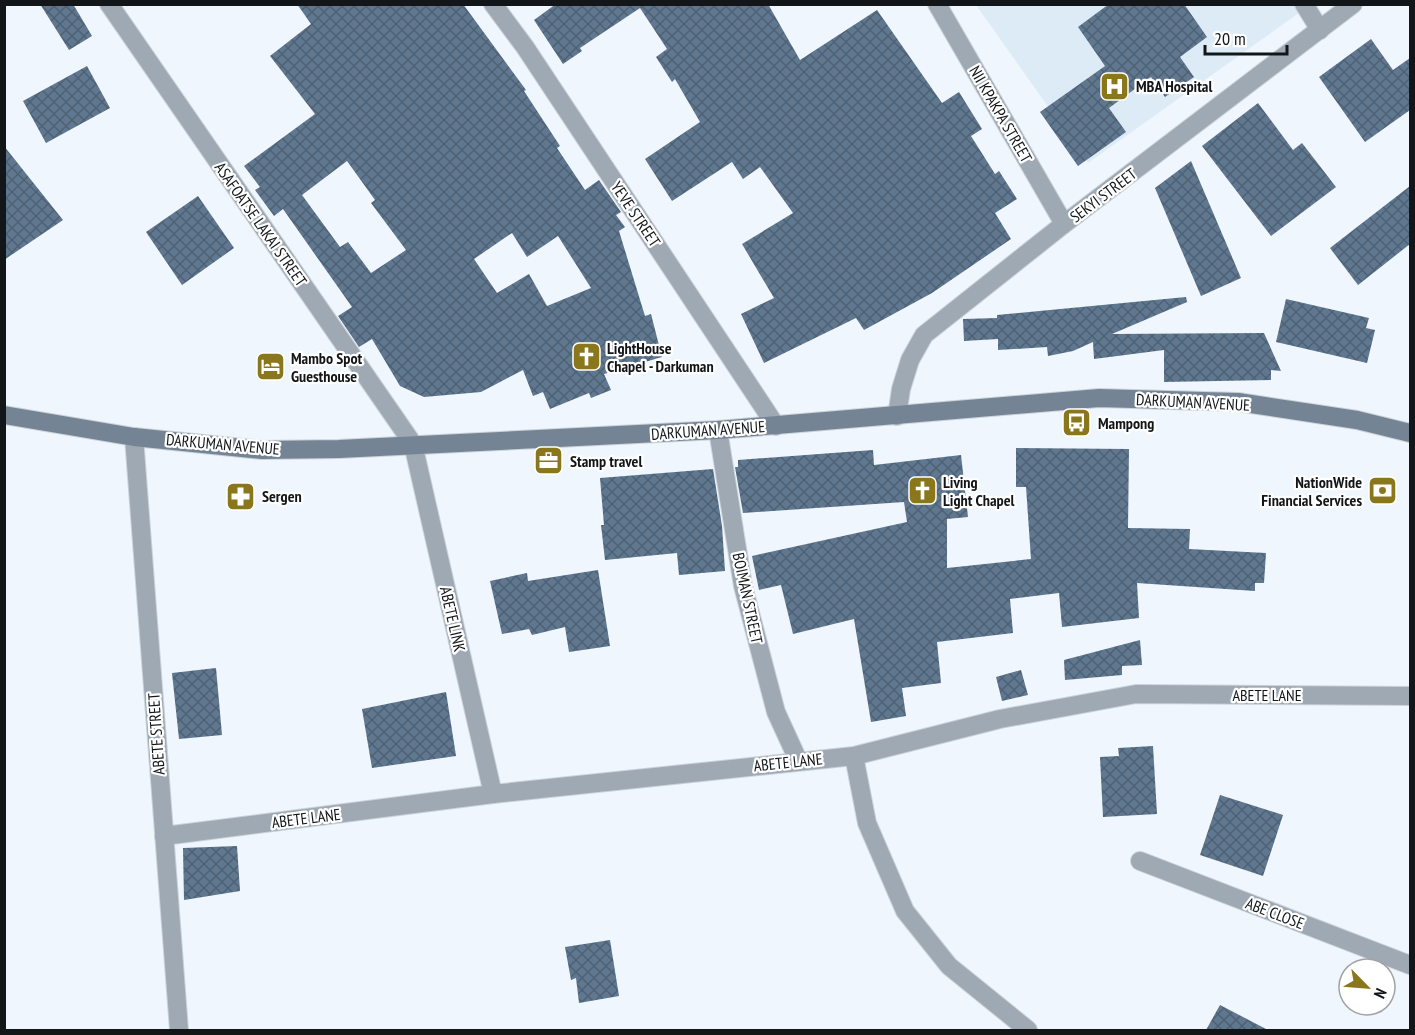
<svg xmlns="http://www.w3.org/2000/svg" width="1415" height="1035" viewBox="0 0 1415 1035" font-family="'PT Sans Narrow',sans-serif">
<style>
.built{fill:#ddebf7}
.building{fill:url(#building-cross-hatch);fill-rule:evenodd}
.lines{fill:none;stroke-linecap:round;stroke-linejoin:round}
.street-casing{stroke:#ccd2d9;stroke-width:20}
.secondary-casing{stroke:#ccd2d9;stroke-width:20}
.street{stroke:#9ea9b4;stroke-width:18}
.secondary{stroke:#748494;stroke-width:18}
.labels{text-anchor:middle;stroke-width:4.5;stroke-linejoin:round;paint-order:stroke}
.poi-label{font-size:16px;font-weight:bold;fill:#131618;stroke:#fff;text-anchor:start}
.street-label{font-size:16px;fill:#131618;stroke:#fff}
</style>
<defs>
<pattern id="building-cross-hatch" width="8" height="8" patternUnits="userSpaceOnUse" patternTransform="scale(1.5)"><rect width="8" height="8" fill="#60788f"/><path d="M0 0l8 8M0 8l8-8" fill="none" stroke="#4e6174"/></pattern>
</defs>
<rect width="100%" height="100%" fill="#eff6fe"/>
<path class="built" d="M1303 4 1306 8 1088 163 976 5Z"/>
<g class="building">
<path d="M40 4H73L92 36 69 50Z"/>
<path d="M297 4H463L526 90 524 91 560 146 557 148 585 190 599 180 621 212 616 215 625 227 619 231 645 316 651 314 662 357 604 374 611 390 591 398 589 393 550 409 543 392 533 396 523 370 481 392 424 397 400 386 372 339 359 347 338 316 352 307 283 209 274 216 255 190 260 187 244 166 315 114 270 56 311 24ZM347 161 375 200 371 203 406 250 371 273 348 242 340 247 302 195ZM512 233 527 257 558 236 591 288 547 306 529 274 497 293 474 259Z"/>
<path d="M556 4H768L800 60 877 10 942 103 959 92 982 129 971 136 995 174 999 171 1017 199 995 213 1011 239 932 293 864 330 856 318 764 363 741 314 774 298 742 244 793 213 760 167 743 179 732 162 672 201 645 159 700 122 675 79 672 82 656 57 667 49 640 8 580 48 582 51 563 64 534 20Z"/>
<path d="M1109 4H1184L1207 37 1180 57 1194 77 1165 97 1151 77 1109 108 1126 132 1078 166 1040 112 1105 66 1078 27Z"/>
<path d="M1371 39 1393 70 1410 58V110L1365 142 1319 77Z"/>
<path d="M87 66 110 108 46 143 23 101Z"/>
<path d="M1258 103 1293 150 1302 143 1336 187 1271 236 1202 146Z"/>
<path d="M4 146 63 220 4 260Z"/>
<path d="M1191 161 1241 278 1201 296 1155 188Z"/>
<path d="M1410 186V244L1358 285 1330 248Z"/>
<path d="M198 196 234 248 182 285 146 232Z"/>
<path d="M1186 297 1187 302 1112 334 1264 333 1281 371 1271 370V380L1164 382V350L1094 359 1093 342 1073 351 1048 356 1047 347 998 350V339L964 341 963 319 997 318V315Z"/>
<path d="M1286 299 1369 318 1366 328 1375 330 1367 363 1276 342Z"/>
<path d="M1016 448 1129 449 1128 528 1190 529 1189 549 1266 553 1264 583H1255V591L1137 583 1139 618 1062 627 1059 593 1010 599 1013 633 937 642 941 683 902 688 906 716 871 722 854 619 793 634 781 585 759 590 752 556 907 522 904 502 743 513 735 467H738V460L873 450 874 465 961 455 968 517 947 519V568L1031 559 1026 487H1016Z"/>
<path d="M713 469 722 526 725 571 679 575 677 553 605 560 601 525H604L600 478Z"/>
<path d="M598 570 610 646 569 652 565 627 532 635 529 629 502 634 490 581 527 573 528 581Z"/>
<path d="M1140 640 1142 665 1122 666V675L1065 680 1064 660Z"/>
<path d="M216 668 222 735 179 739 172 673Z"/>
<path d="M1021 670 1028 695 1002 701 996 677Z"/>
<path d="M446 692 456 756 372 768 362 709Z"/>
<path d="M1153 746 1157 814 1103 817 1100 757 1119 756 1118 748Z"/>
<path d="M1220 795 1283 815 1263 876 1200 855Z"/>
<path d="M237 846 240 891 184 900 183 848Z"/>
<path d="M610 940 619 996 579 1003 576 978 571 980 565 947Z"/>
<path d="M1220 1005 1268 1030H1206Z"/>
</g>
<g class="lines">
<defs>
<g id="street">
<path d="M109 4 413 444 493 794"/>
<path d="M493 4 525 47 776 426"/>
<path d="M937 4 1064 224"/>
<path d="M1304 4 1320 30"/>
<path d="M897 416 901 389 910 360 924 335 1064 224 1353 4"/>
<path d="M718 430 743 586 776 712 798 760"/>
<path d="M134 437 179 1030"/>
<path d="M854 756 867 823 905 911 949 966 1028 1030"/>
<path d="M164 836 493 794 854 756 1000 719 1136 694 1410 696"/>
<path d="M1140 861 1410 965"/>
</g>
<path id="secondary" d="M4 415 134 437 262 450 339 449 718 430 1099 398 1238 402 1357 420 1410 433"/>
</defs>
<use href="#street" class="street-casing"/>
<use href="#secondary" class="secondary-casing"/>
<use href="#street" class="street"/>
<use href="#secondary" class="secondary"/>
</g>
<defs>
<symbol id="hospital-square" viewBox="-11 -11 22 22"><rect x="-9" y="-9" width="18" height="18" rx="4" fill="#8a771c" stroke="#fff"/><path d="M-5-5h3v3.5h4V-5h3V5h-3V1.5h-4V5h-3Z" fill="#fff"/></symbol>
<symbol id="church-square" viewBox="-11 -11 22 22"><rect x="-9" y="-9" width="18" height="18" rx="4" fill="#8a771c" stroke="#fff"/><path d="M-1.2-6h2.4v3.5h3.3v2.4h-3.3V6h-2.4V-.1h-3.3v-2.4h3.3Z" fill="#fff"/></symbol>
<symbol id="hotel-square" viewBox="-11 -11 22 22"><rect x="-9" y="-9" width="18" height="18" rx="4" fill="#8a771c" stroke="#fff"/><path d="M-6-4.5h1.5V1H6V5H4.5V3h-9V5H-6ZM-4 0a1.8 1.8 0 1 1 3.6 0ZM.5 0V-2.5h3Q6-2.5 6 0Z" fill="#fff"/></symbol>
<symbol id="bus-square" viewBox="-11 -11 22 22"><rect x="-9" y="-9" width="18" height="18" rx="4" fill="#8a771c" stroke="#fff"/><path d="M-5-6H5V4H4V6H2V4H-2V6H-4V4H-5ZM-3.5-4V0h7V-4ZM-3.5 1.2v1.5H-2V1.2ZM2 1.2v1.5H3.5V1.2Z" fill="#fff"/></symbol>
<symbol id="office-square" viewBox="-11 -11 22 22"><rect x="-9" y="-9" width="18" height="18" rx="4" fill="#8a771c" stroke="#fff"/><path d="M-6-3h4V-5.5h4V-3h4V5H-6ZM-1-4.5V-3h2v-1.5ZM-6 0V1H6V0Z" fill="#fff"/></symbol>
<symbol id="bank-square" viewBox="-11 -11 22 22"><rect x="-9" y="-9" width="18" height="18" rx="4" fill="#8a771c" stroke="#fff"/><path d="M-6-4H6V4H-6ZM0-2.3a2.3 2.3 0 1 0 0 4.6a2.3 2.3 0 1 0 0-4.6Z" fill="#fff"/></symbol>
<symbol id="pharmacy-square" viewBox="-11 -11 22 22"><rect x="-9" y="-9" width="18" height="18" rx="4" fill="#8a771c" stroke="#fff"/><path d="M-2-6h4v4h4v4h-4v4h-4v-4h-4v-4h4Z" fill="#fff"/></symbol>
</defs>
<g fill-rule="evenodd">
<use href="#hospital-square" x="1098" y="70" width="33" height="33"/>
<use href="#church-square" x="570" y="340" width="33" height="33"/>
<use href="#hotel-square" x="254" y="350" width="33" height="33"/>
<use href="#bus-square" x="1060" y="406" width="33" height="33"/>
<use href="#office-square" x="532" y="444" width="33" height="33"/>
<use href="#church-square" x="906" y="474" width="33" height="33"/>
<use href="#bank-square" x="1366" y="474" width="33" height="33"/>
<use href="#pharmacy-square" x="224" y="480" width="33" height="33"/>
</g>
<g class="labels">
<g class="poi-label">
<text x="1136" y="92">MBA Hospital</text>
<text x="607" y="354">LightHouse<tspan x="607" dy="18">Chapel - Darkuman</tspan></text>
<text x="291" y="364">Mambo Spot<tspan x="291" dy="18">Guesthouse</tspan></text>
<text x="1098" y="429">Mampong</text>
<text x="570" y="467">Stamp travel</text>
<text x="943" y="488">Living<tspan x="943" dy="18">Light Chapel</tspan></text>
<text x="1362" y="488" text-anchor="end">NationWide<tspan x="1362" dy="18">Financial Services</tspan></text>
<text x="262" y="502">Sergen</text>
</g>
<g class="street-label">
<text transform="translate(1001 114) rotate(60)" y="6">NII KPAKPA STREET</text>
<text transform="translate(1103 195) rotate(-37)" y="6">SEKYI STREET</text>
<text transform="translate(636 214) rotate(56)" y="6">YEVE STREET</text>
<text transform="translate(261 224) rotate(55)" y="6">ASAFOATSE LAKAI STREET</text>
<text transform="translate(1193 402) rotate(3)" y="6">DARKUMAN AVENUE</text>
<text transform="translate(708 430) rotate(-4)" y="6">DARKUMAN AVENUE</text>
<text transform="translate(223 444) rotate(5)" y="6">DARKUMAN AVENUE</text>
<text transform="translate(748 598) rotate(78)" y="6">BOIMAN STREET</text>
<text transform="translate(453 619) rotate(77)" y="6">ABETE LINK</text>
<text x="1267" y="701">ABETE LANE</text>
<text transform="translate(156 734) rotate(-94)" y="6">ABETE STREET</text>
<text transform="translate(788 762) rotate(-6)" y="6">ABETE LANE</text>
<text transform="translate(306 818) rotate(-7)" y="6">ABETE LANE</text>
<text transform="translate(1275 913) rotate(21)" y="6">ABE CLOSE</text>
</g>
</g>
<rect width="1415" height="1035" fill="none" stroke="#131618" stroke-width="12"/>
<g transform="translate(1367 987) rotate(115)"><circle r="28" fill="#ffffff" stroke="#a1a2a3" stroke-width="1.5"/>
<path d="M0-4.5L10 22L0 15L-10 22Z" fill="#8a771c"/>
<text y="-9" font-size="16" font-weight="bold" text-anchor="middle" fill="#131618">N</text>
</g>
<path d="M1205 45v9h82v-9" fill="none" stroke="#131618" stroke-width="3"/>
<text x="1214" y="45" font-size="18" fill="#131618" stroke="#ffffff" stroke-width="4.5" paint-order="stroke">20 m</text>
</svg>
